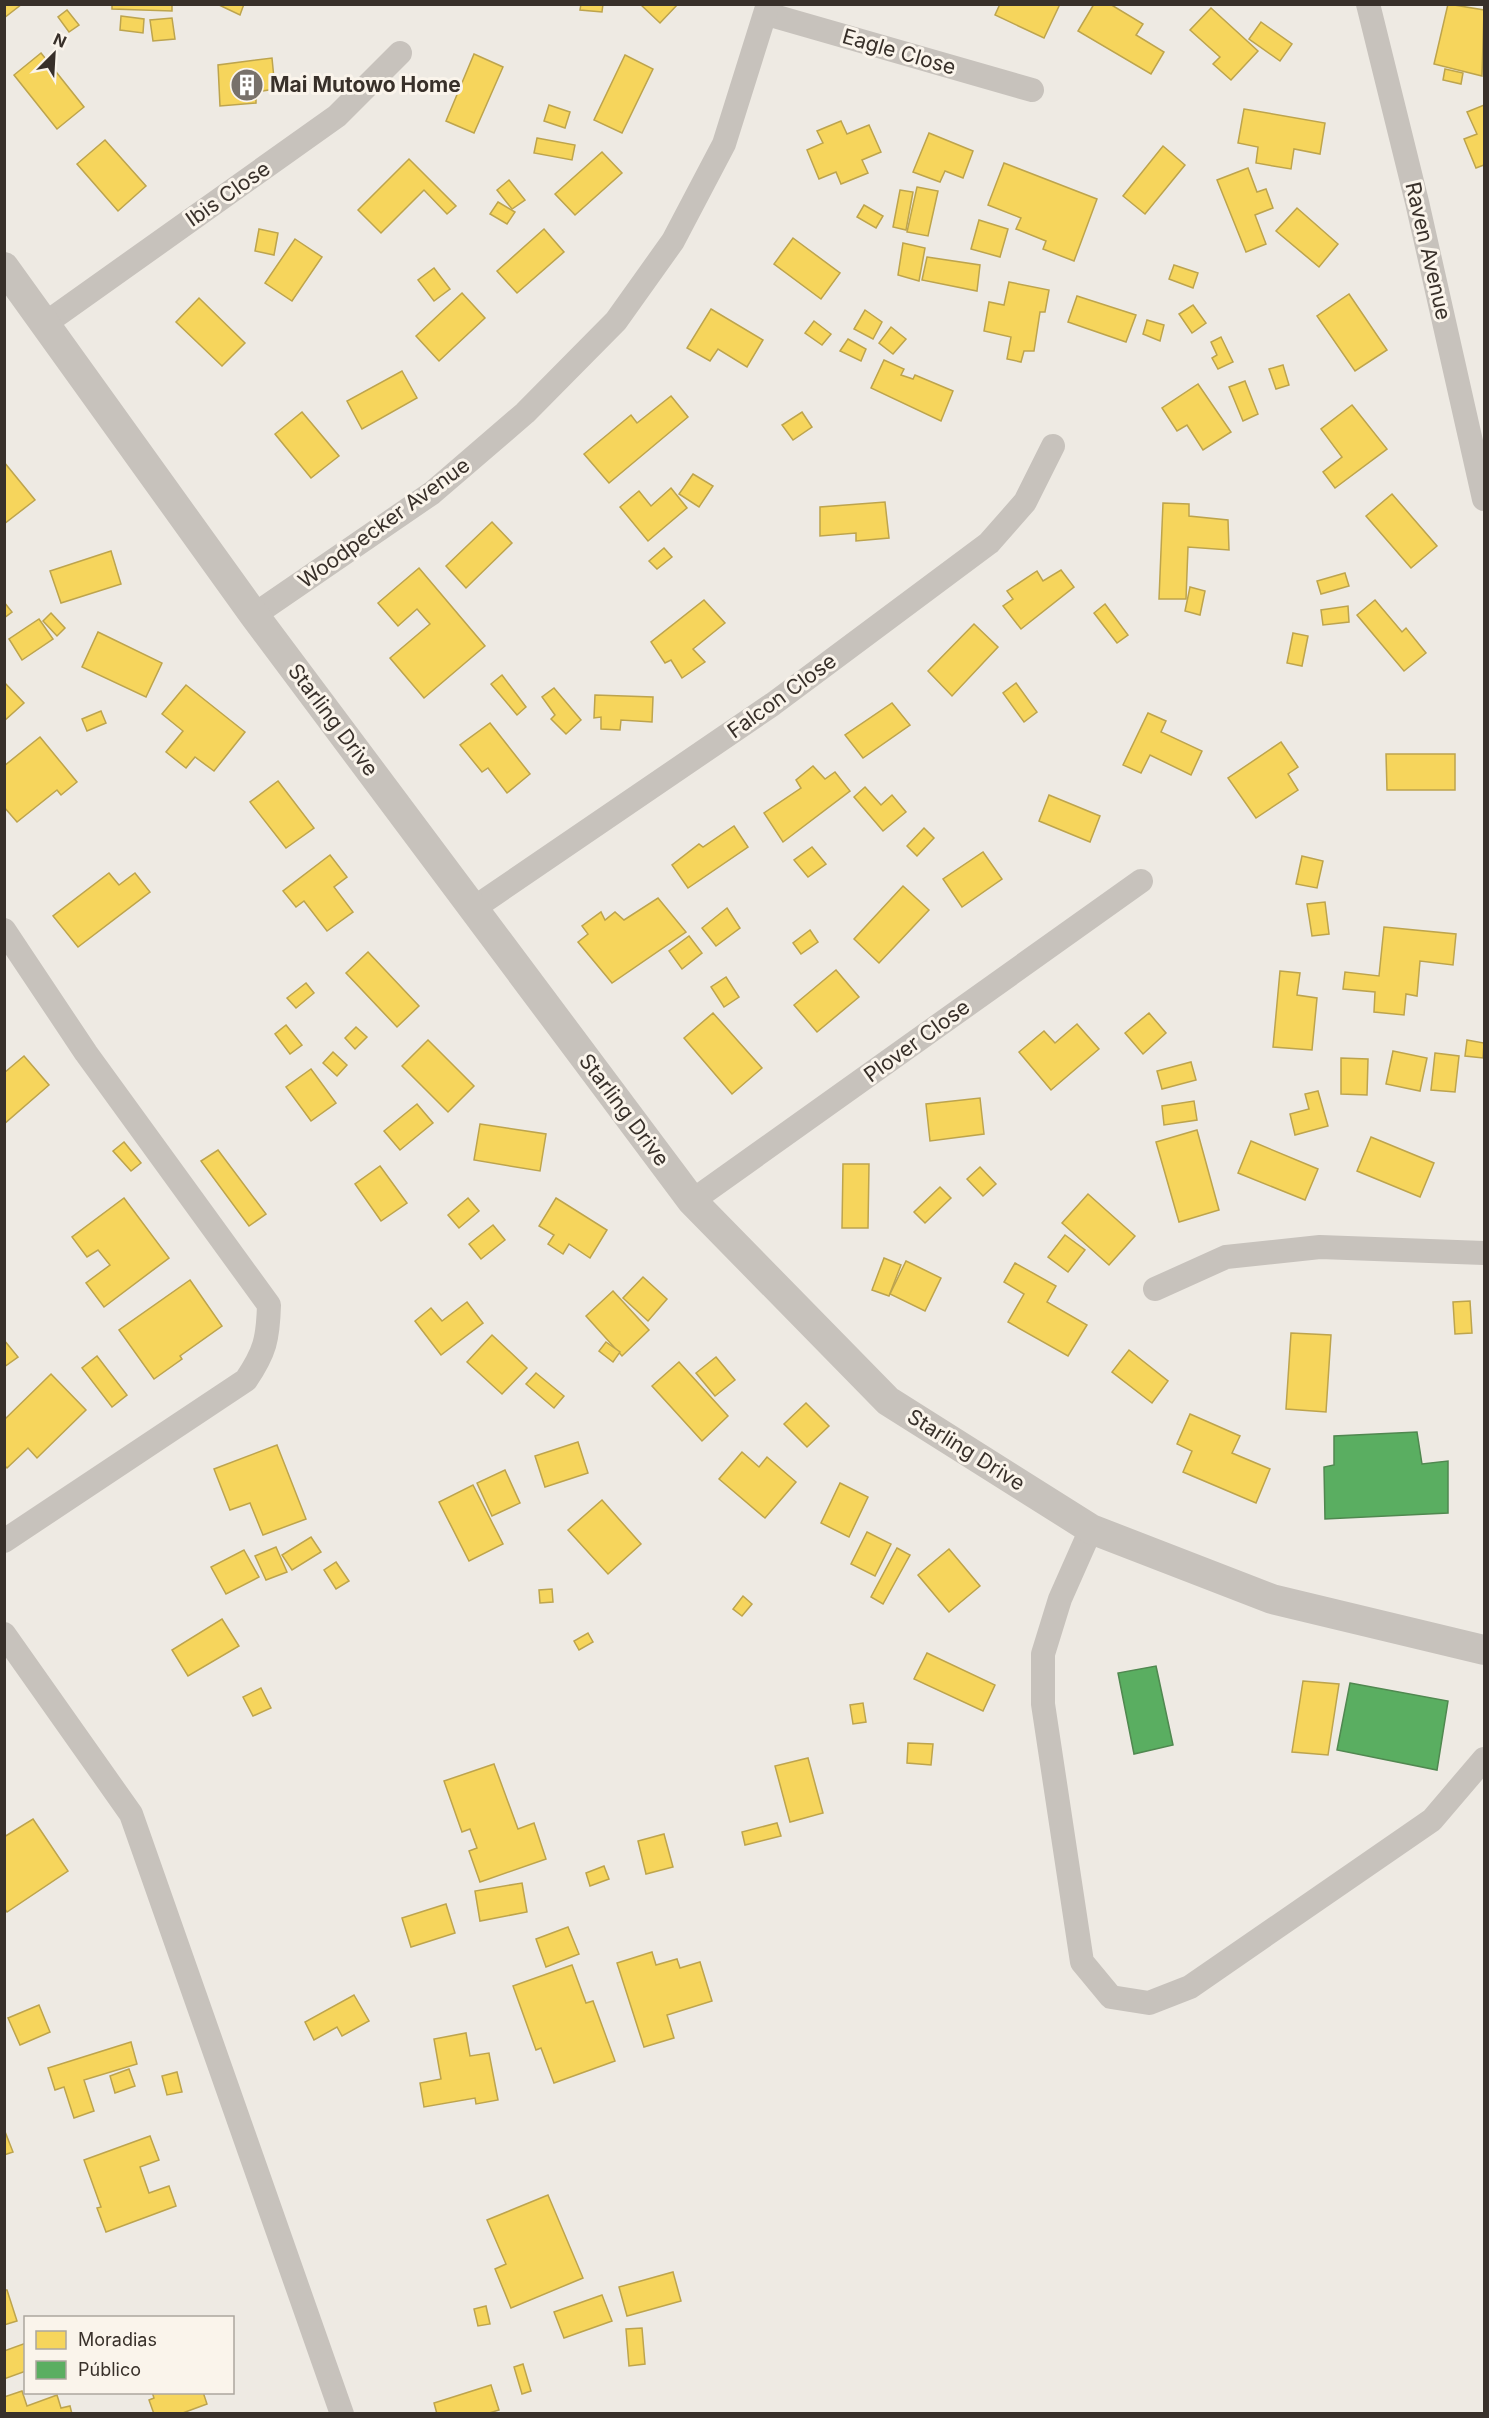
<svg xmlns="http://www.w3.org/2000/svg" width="1489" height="2418" viewBox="0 0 1489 2418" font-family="Inter,sans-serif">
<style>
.homes{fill:#f6d55c;stroke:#bda44d;stroke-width:1.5}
.public{fill:#5aae61;stroke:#508850;stroke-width:1.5}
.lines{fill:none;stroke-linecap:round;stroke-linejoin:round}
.minor{stroke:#c7c2bc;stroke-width:24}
.tertiary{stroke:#c7c2bc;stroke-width:30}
.labels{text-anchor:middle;stroke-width:6;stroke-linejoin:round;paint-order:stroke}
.street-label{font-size:21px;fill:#38302a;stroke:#faf4eb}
.poi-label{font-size:21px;font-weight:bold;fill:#38302a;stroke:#faf4eb;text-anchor:start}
</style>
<rect width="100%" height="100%" fill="#eeeae3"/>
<g class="homes">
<path d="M4 4H22L4 18Z"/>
<path d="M112 4H172V11L112 9Z"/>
<path d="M217 4H244L240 15Z"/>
<path d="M581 4H603L602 12 580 10Z"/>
<path d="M640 4H678L660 23Z"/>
<path d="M1000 4H1060L1044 38 995 15Z"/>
<path d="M1094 4H1110L1143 24 1136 35 1164 52 1151 74 1078 31Z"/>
<path d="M1448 4 1484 10 1482 76 1434 64Z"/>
<path d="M1211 8 1258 51 1231 80 1213 64 1220 57 1190 30Z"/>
<path d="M67 10 79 25 69 32 58 17Z"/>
<path d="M121 16 144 19 143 33 120 30Z"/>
<path d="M172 18 175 39 153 41 150 20Z"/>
<path d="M1261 22 1292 44 1280 61 1249 39Z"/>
<path d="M41 53 84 107 57 129 14 75Z"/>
<path d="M474 54 503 67 474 133 446 121Z"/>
<path d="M625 55 653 69 622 133 594 120Z"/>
<path d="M272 58 275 89 256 92V103L220 106 218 65Z"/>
<path d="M1445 69 1463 73 1461 84 1443 80Z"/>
<path d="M549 105 570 112 565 128 544 121Z"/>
<path d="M1484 105V165L1476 168 1464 139 1477 134 1467 112Z"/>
<path d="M1244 109 1325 123 1320 154 1294 149 1291 169 1256 163 1258 147 1238 143Z"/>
<path d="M841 121 847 134 869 125 881 152 862 160 868 173 841 184 836 172 819 179 807 150 823 143 817 131Z"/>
<path d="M929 133 973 151 963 178 945 171 940 182 913 172Z"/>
<path d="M537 138 575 145 572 160 534 153Z"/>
<path d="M105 140 146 186 118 211 77 164Z"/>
<path d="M1163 146 1185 165 1145 214 1123 196Z"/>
<path d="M602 152 622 173 575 215 555 194Z"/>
<path d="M409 159 456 206 447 214 424 190 381 233 358 210Z"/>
<path d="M1004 163 1097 199 1074 261 1043 249 1046 241 1016 229 1021 218 988 205Z"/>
<path d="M1248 168 1257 192 1266 189 1273 208 1255 215 1266 244 1246 252 1217 180Z"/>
<path d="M509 180 525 200 512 209 497 190Z"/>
<path d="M917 187 938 191 928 236 907 232Z"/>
<path d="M900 190 913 192 906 230 893 227Z"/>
<path d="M498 202 515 212 507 224 490 214Z"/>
<path d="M864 205 883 216 876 228 857 217Z"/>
<path d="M1297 208 1338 244 1319 267 1276 231Z"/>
<path d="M979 220 1008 229 1000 257 971 249Z"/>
<path d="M259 229 278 233 274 255 255 251Z"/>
<path d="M544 229 564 252 517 293 497 271Z"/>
<path d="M793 238 840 273 821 299 774 264Z"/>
<path d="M295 239 322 257 292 301 265 283Z"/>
<path d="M903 243 925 248 919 281 898 275Z"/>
<path d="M927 257 980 265 977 291 922 280Z"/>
<path d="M1174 265 1198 273 1193 288 1169 279Z"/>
<path d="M434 268 450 289 434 301 418 280Z"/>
<path d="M1009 282 1049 290 1045 312H1040L1034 351H1024L1021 362 1007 359 1011 337 984 331 989 302 1004 305Z"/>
<path d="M462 293 485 318 439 361 416 336Z"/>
<path d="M1349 294 1387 350 1355 371 1317 316Z"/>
<path d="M1077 296 1136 315 1126 342 1068 322Z"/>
<path d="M199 298 245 343 222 366 176 322Z"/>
<path d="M1193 305 1206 323 1192 333 1179 314Z"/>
<path d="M711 309 763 340 747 367 718 349 710 361 687 348Z"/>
<path d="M865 310 882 322 873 339 854 329Z"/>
<path d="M1147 320 1164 325 1160 341 1143 334Z"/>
<path d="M814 321 831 334 822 345 805 333Z"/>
<path d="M891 327 906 339 893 354 879 343Z"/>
<path d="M1221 337 1233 362 1218 369 1212 358 1217 355 1211 342Z"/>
<path d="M848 339 866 349 861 361 840 351Z"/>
<path d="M884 360 904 369 901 375 913 379 915 375 953 391 941 421 871 388Z"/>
<path d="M1283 365 1289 385 1276 389 1269 369Z"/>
<path d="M402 371 417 398 362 429 347 401Z"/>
<path d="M1245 381 1258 414 1243 421 1229 387Z"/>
<path d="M1198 384 1231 432 1203 450 1187 425 1177 431 1162 408Z"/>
<path d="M671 396 688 417 609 483 584 454 631 415 637 423Z"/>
<path d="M1352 405 1387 449 1335 488 1323 472 1342 457 1321 429Z"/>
<path d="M302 412 339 456 311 478 275 434Z"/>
<path d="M802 412 812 427 793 440 782 425Z"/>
<path d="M4 462 35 500 4 524Z"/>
<path d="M693 474 713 486 699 507 679 494Z"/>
<path d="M671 488 687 508 648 541 620 507 639 491 651 506Z"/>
<path d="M1392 494 1437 546 1411 568 1366 516Z"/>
<path d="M885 502 889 538 856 541V533L820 536V507Z"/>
<path d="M1163 503 1189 504V516L1228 520 1229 550 1188 547 1186 599H1159Z"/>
<path d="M492 522 512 543 466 588 446 566Z"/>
<path d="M664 548 672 557 657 569 649 561Z"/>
<path d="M111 551 121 584 61 603 50 571Z"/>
<path d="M419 568 485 646 424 698 390 658 430 624 417 609 398 626 378 603Z"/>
<path d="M1061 570 1074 587 1021 629 1003 606 1013 599 1007 591 1037 571 1043 581Z"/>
<path d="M1345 573 1349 586 1321 594 1317 581Z"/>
<path d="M1190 587 1205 591 1200 615 1185 611Z"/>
<path d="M704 600 725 623 693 649 705 662 682 678 671 660 665 663 651 642Z"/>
<path d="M1375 600 1402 632 1406 628 1426 653 1404 671 1357 615Z"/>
<path d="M4 602 12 612 4 618Z"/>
<path d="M1105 604 1128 635 1117 643 1094 613Z"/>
<path d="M1348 606 1349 622 1323 625 1321 610Z"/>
<path d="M51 613 65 628 57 636 43 621Z"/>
<path d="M39 619 53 639 22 660 9 639Z"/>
<path d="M974 624 998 647 952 696 928 671Z"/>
<path d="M98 632 162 663 146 697 82 667Z"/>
<path d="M1293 633 1308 636 1302 666 1287 663Z"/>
<path d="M502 675 526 707 517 715 491 684Z"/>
<path d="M4 682 24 703 4 721Z"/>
<path d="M1016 683 1037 712 1024 722 1003 693Z"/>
<path d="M186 685 245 732 214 771 195 757 186 768 166 752 183 731 162 714Z"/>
<path d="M554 688 581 720 566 734 551 719 555 715 542 697Z"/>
<path d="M595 695 653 697 652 722 621 720 620 730 601 729V717L594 718Z"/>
<path d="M892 703 910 725 863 758 845 735Z"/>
<path d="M101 711 106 723 87 731 82 719Z"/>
<path d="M1148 713 1166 721 1161 732 1202 751 1191 775 1150 755 1141 773 1123 765Z"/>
<path d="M490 723 530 774 507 793 488 768 482 772 460 745Z"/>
<path d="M40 737 77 782 61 795 57 790 17 822 4 807V766Z"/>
<path d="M1281 742 1298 767 1288 774 1298 790 1256 818 1228 778Z"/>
<path d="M1386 754H1455V790H1387Z"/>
<path d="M813 766 825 779 835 772 850 791 783 842 764 813 801 788 796 780Z"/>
<path d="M278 781 314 828 286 848 250 802Z"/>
<path d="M865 787 881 805 892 795 906 812 883 831 854 797Z"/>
<path d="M1049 795 1100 816 1090 842 1039 821Z"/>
<path d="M734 826 748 847 688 888 672 865 699 844 703 847Z"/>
<path d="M924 828 934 838 917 856 907 846Z"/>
<path d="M812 847 826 864 808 877 794 860Z"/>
<path d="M983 852 1002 879 962 907 943 879Z"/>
<path d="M330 855 347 877 334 887 353 912 327 931 304 901 296 907 283 891Z"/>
<path d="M1302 856 1323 861 1317 888 1296 884Z"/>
<path d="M109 873 119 885 135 873 150 892 78 947 53 916Z"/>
<path d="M903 886 929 910 879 963 854 939Z"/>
<path d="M658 898 686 932 612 983 578 942 588 934 582 926 601 912 605 920 615 912 624 920Z"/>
<path d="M1325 902 1329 934 1312 936 1307 904Z"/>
<path d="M727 908 740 928 716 946 702 928Z"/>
<path d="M1384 927 1456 934 1453 965 1420 961 1417 996 1406 994 1404 1015 1374 1012 1375 992 1343 989 1345 972 1379 976Z"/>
<path d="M810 930 818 942 801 954 793 943Z"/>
<path d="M689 936 702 953 682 969 669 951Z"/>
<path d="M368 952 419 1006 397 1027 346 973Z"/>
<path d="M836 970 859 997 817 1032 794 1005Z"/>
<path d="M1280 971 1300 973 1297 995 1317 998 1312 1050 1273 1047Z"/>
<path d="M726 977 739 997 724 1007 711 987Z"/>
<path d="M306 983 314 993 296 1008 287 998Z"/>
<path d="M713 1013 762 1068 732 1094 684 1038Z"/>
<path d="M1149 1013 1166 1033 1143 1054 1125 1033Z"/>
<path d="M1077 1024 1099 1049 1051 1090 1019 1052 1044 1031 1055 1043Z"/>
<path d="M286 1025 302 1045 290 1054 275 1034Z"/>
<path d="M356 1027 367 1037 355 1049 345 1038Z"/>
<path d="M428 1040 474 1086 448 1112 402 1066Z"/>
<path d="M1467 1040 1484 1043 1483 1058 1465 1056Z"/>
<path d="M1393 1051 1427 1058 1420 1091 1386 1084Z"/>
<path d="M333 1052 347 1065 337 1076 323 1063Z"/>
<path d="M1435 1053 1459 1056 1455 1092 1431 1090Z"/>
<path d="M24 1056 49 1085 4 1124V1073Z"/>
<path d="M1341 1058 1368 1059 1367 1095 1341 1094Z"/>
<path d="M1191 1062 1196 1080 1162 1089 1157 1071Z"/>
<path d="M311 1069 336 1103 311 1121 286 1087Z"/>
<path d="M1318 1091 1328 1126 1295 1135 1290 1114 1309 1109 1305 1094Z"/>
<path d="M980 1098 984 1134 930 1141 926 1104Z"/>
<path d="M1194 1101 1197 1120 1164 1125 1162 1106Z"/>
<path d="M417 1104 433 1123 400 1150 384 1131Z"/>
<path d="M480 1124 546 1134 540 1171 474 1160Z"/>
<path d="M1197 1130 1219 1210 1179 1222 1156 1142Z"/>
<path d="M1371 1137 1434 1163 1420 1197 1357 1171Z"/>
<path d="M1251 1141 1318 1169 1305 1200 1238 1173Z"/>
<path d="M124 1142 141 1163 131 1171 113 1151Z"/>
<path d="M218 1150 266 1214 249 1226 201 1161Z"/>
<path d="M843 1164H869L868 1228H842Z"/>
<path d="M380 1166 407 1203 381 1221 355 1184Z"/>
<path d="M980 1167 996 1184 983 1196 967 1179Z"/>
<path d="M940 1187 951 1198 925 1223 914 1212Z"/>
<path d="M1088 1194 1135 1236 1109 1265 1062 1223Z"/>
<path d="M124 1198 169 1258 104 1307 86 1283 110 1265 98 1250 87 1257 72 1237Z"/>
<path d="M468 1198 479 1211 459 1228 448 1215Z"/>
<path d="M556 1198 607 1230 590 1258 569 1244 563 1254 548 1244 554 1235 539 1226Z"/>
<path d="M493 1225 505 1240 481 1259 469 1244Z"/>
<path d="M1065 1235 1085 1250 1068 1272 1048 1257Z"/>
<path d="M884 1258 901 1265 889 1296 872 1290Z"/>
<path d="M906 1261 941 1278 925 1311 890 1294Z"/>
<path d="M1015 1263 1056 1286 1047 1302 1087 1325 1068 1356 1008 1322 1024 1294 1004 1282Z"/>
<path d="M643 1277 667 1299 648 1321 623 1298Z"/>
<path d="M190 1280 222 1326 180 1356 182 1359 154 1379 119 1330Z"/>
<path d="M613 1291 649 1330 622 1356 586 1316Z"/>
<path d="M1470 1301 1472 1333 1455 1334 1453 1302Z"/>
<path d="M467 1302 483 1323 441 1355 415 1321 431 1308 442 1321Z"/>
<path d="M1291 1333 1331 1335 1326 1412 1286 1409Z"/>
<path d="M492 1335 527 1368 502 1394 467 1362Z"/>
<path d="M4 1340 18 1357 4 1367Z"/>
<path d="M606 1342 620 1352 613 1362 599 1351Z"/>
<path d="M1129 1350 1168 1381 1152 1403 1112 1372Z"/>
<path d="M97 1356 127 1395 112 1407 82 1368Z"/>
<path d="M716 1357 735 1380 715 1396 696 1373Z"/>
<path d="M679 1362 728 1416 702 1441 652 1386Z"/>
<path d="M536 1373 564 1396 554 1408 526 1384Z"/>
<path d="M51 1374 86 1410 37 1458 28 1448 7 1468 4 1465V1420Z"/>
<path d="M806 1403 829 1426 807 1447 784 1424Z"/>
<path d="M1190 1414 1240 1436 1232 1453 1270 1469 1256 1503 1183 1472 1192 1451 1177 1444Z"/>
<path d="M578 1442 588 1473 545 1487 535 1456Z"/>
<path d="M277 1445 306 1519 263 1535 250 1503 230 1510 214 1469Z"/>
<path d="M742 1452 759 1467 767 1457 796 1482 765 1518 719 1479Z"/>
<path d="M505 1470 520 1503 492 1516 477 1483Z"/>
<path d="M840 1483 868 1497 849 1537 821 1523Z"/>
<path d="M473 1485 503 1544 469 1561 439 1502Z"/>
<path d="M602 1500 641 1544 608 1574 568 1530Z"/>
<path d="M867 1532 891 1544 875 1576 851 1564Z"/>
<path d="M311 1537 321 1552 292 1570 282 1555Z"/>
<path d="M276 1547 287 1572 266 1580 255 1556Z"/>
<path d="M897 1548 910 1555 883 1604 871 1597Z"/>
<path d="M949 1549 980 1586 949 1612 918 1575Z"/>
<path d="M244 1550 259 1577 226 1594 211 1567Z"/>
<path d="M336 1562 349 1581 336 1589 324 1570Z"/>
<path d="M552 1589 553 1602 540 1603 539 1590Z"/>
<path d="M743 1596 752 1604 742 1616 733 1609Z"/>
<path d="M222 1619 239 1646 188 1676 172 1650Z"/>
<path d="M588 1633 593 1642 579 1650 574 1641Z"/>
<path d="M927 1653 995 1685 983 1711 914 1679Z"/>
<path d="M1303 1681 1339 1684 1328 1755 1292 1752Z"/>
<path d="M261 1688 271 1708 253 1716 243 1697Z"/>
<path d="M863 1703 866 1722 853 1724 850 1705Z"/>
<path d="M908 1743 933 1744 931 1765 907 1763Z"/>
<path d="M808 1758 823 1813 790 1822 775 1766Z"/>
<path d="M494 1764 518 1829 534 1823 546 1859 480 1882 469 1851 477 1848 470 1829 462 1832 444 1781Z"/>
<path d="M33 1819 68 1871 7 1912 4 1908V1837Z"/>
<path d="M777 1823 781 1836 745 1845 742 1832Z"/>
<path d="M664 1834 673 1867 646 1874 638 1841Z"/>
<path d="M604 1866 609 1879 590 1886 586 1873Z"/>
<path d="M522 1883 527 1912 480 1921 475 1891Z"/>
<path d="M446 1904 455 1933 411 1947 402 1918Z"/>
<path d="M568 1927 579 1954 546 1967 536 1939Z"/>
<path d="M652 1952 656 1965 677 1959 680 1968 700 1962 712 2001 667 2015 674 2038 644 2047 617 1963Z"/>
<path d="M572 1965 586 2003 593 2001 615 2061 554 2083 541 2048 536 2050 513 1986Z"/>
<path d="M354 1995 369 2021 342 2036 337 2027 314 2040 305 2022Z"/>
<path d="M39 2005 50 2032 20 2045 8 2018Z"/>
<path d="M466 2033 470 2056 489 2053 498 2100 476 2104 475 2098 424 2107 420 2083 441 2079 434 2039Z"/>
<path d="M131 2042 137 2064 84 2080 94 2111 74 2118 64 2087 55 2090 48 2068Z"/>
<path d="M129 2069 135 2086 115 2093 110 2076Z"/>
<path d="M177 2072 182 2092 167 2095 162 2076Z"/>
<path d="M4 2129 13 2152 4 2155Z"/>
<path d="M150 2136 159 2160 140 2167 149 2193 169 2186 176 2206 106 2232 97 2208 101 2207 84 2160Z"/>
<path d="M548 2195 583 2278 511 2308 495 2269 506 2264 487 2220Z"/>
<path d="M673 2272 681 2301 627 2316 619 2287Z"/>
<path d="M4 2290H7L17 2321 4 2325Z"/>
<path d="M602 2295 612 2321 564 2338 554 2312Z"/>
<path d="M486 2306 490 2324 478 2326 474 2309Z"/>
<path d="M642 2328 645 2364 629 2366 626 2329Z"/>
<path d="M26 2343V2371L4 2379V2351Z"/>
<path d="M523 2364 531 2391 522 2394 514 2367Z"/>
<path d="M491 2385 499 2410 486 2414H437L434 2403Z"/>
<path d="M22 2391 27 2406 57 2395 61 2408 70 2406 72 2414H4V2397Z"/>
<path d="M152 2392H203L207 2404 180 2414H154L149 2400 154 2398Z"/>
</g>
<g class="public">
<path d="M1417 1432 1422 1464 1448 1461V1513L1325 1519 1324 1467 1334 1465V1436Z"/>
<path d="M1156 1666 1173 1745 1134 1754 1118 1673Z"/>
<path d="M1350 1683 1448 1701 1437 1770 1337 1750Z"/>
</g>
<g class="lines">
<g class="minor">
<path d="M1368 4 1417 202 1484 499"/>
<path d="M767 14 1032 90"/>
<path d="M46 323 337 116 400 53"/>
<path d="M254 615 432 493 525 413 616 321 673 241 724 144 768 4"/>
<path d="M474 908 773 704 989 543 1025 502 1053 446"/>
<path d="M4 930 86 1053 269 1305C268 1339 265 1352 246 1380L4 1541"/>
<path d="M692 1201 1141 881"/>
<path d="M1155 1289 1226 1257 1320 1247 1484 1253"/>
<path d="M1091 1529 1060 1599 1043 1654V1704L1082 1962 1111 1997 1149 2003 1190 1987 1432 1820 1484 1759"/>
<path d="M4 1634 131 1814 342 2414"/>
</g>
<path class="tertiary" d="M4 267 254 615 692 1201 888 1401 1091 1529 1272 1599 1484 1650"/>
</g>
<defs>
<symbol id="building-disc" viewBox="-11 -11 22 22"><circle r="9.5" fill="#78716b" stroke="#faf4eb"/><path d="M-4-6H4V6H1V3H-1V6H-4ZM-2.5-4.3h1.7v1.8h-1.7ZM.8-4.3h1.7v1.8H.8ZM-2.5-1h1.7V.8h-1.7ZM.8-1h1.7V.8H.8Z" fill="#fff"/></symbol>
</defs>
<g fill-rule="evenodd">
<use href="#building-disc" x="228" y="66" width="38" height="38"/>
</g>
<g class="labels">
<g class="street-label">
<text transform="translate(899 52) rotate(16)" y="7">Eagle Close</text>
<text transform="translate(228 194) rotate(-35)" y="7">Ibis Close</text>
<text transform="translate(1428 251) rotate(77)" y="7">Raven Avenue</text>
<text transform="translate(384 523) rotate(-36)" y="7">Woodpecker Avenue</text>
<text transform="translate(782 696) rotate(-36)" y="7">Falcon Close</text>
<text transform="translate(333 720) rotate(53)" y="7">Starling Drive</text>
<text transform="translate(917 1041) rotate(-36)" y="7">Plover Close</text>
<text transform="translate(624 1110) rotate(53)" y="7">Starling Drive</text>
<text transform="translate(966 1450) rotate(32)" y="7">Starling Drive</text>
</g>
<g class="poi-label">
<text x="270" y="92">Mai Mutowo Home</text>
</g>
</g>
<rect width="1489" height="2418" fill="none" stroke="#38302a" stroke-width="12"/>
<rect x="24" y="2316" width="210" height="78" fill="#faf4eb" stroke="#aca69e" stroke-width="1.5"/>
<rect x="36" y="2331" width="30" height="18" fill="#f6d55c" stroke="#aca69e" stroke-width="1.5"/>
<text x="78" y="2346" font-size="18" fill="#38302a">Moradias</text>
<rect x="36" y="2361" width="30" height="18" fill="#5aae61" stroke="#aca69e" stroke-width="1.5"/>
<text x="78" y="2376" font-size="18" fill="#38302a">Público</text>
<g transform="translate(54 54) rotate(24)" stroke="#faf4eb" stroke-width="4.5" paint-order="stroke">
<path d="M0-4.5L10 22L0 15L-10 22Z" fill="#38302a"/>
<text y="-9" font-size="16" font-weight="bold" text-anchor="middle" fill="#38302a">N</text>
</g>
</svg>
